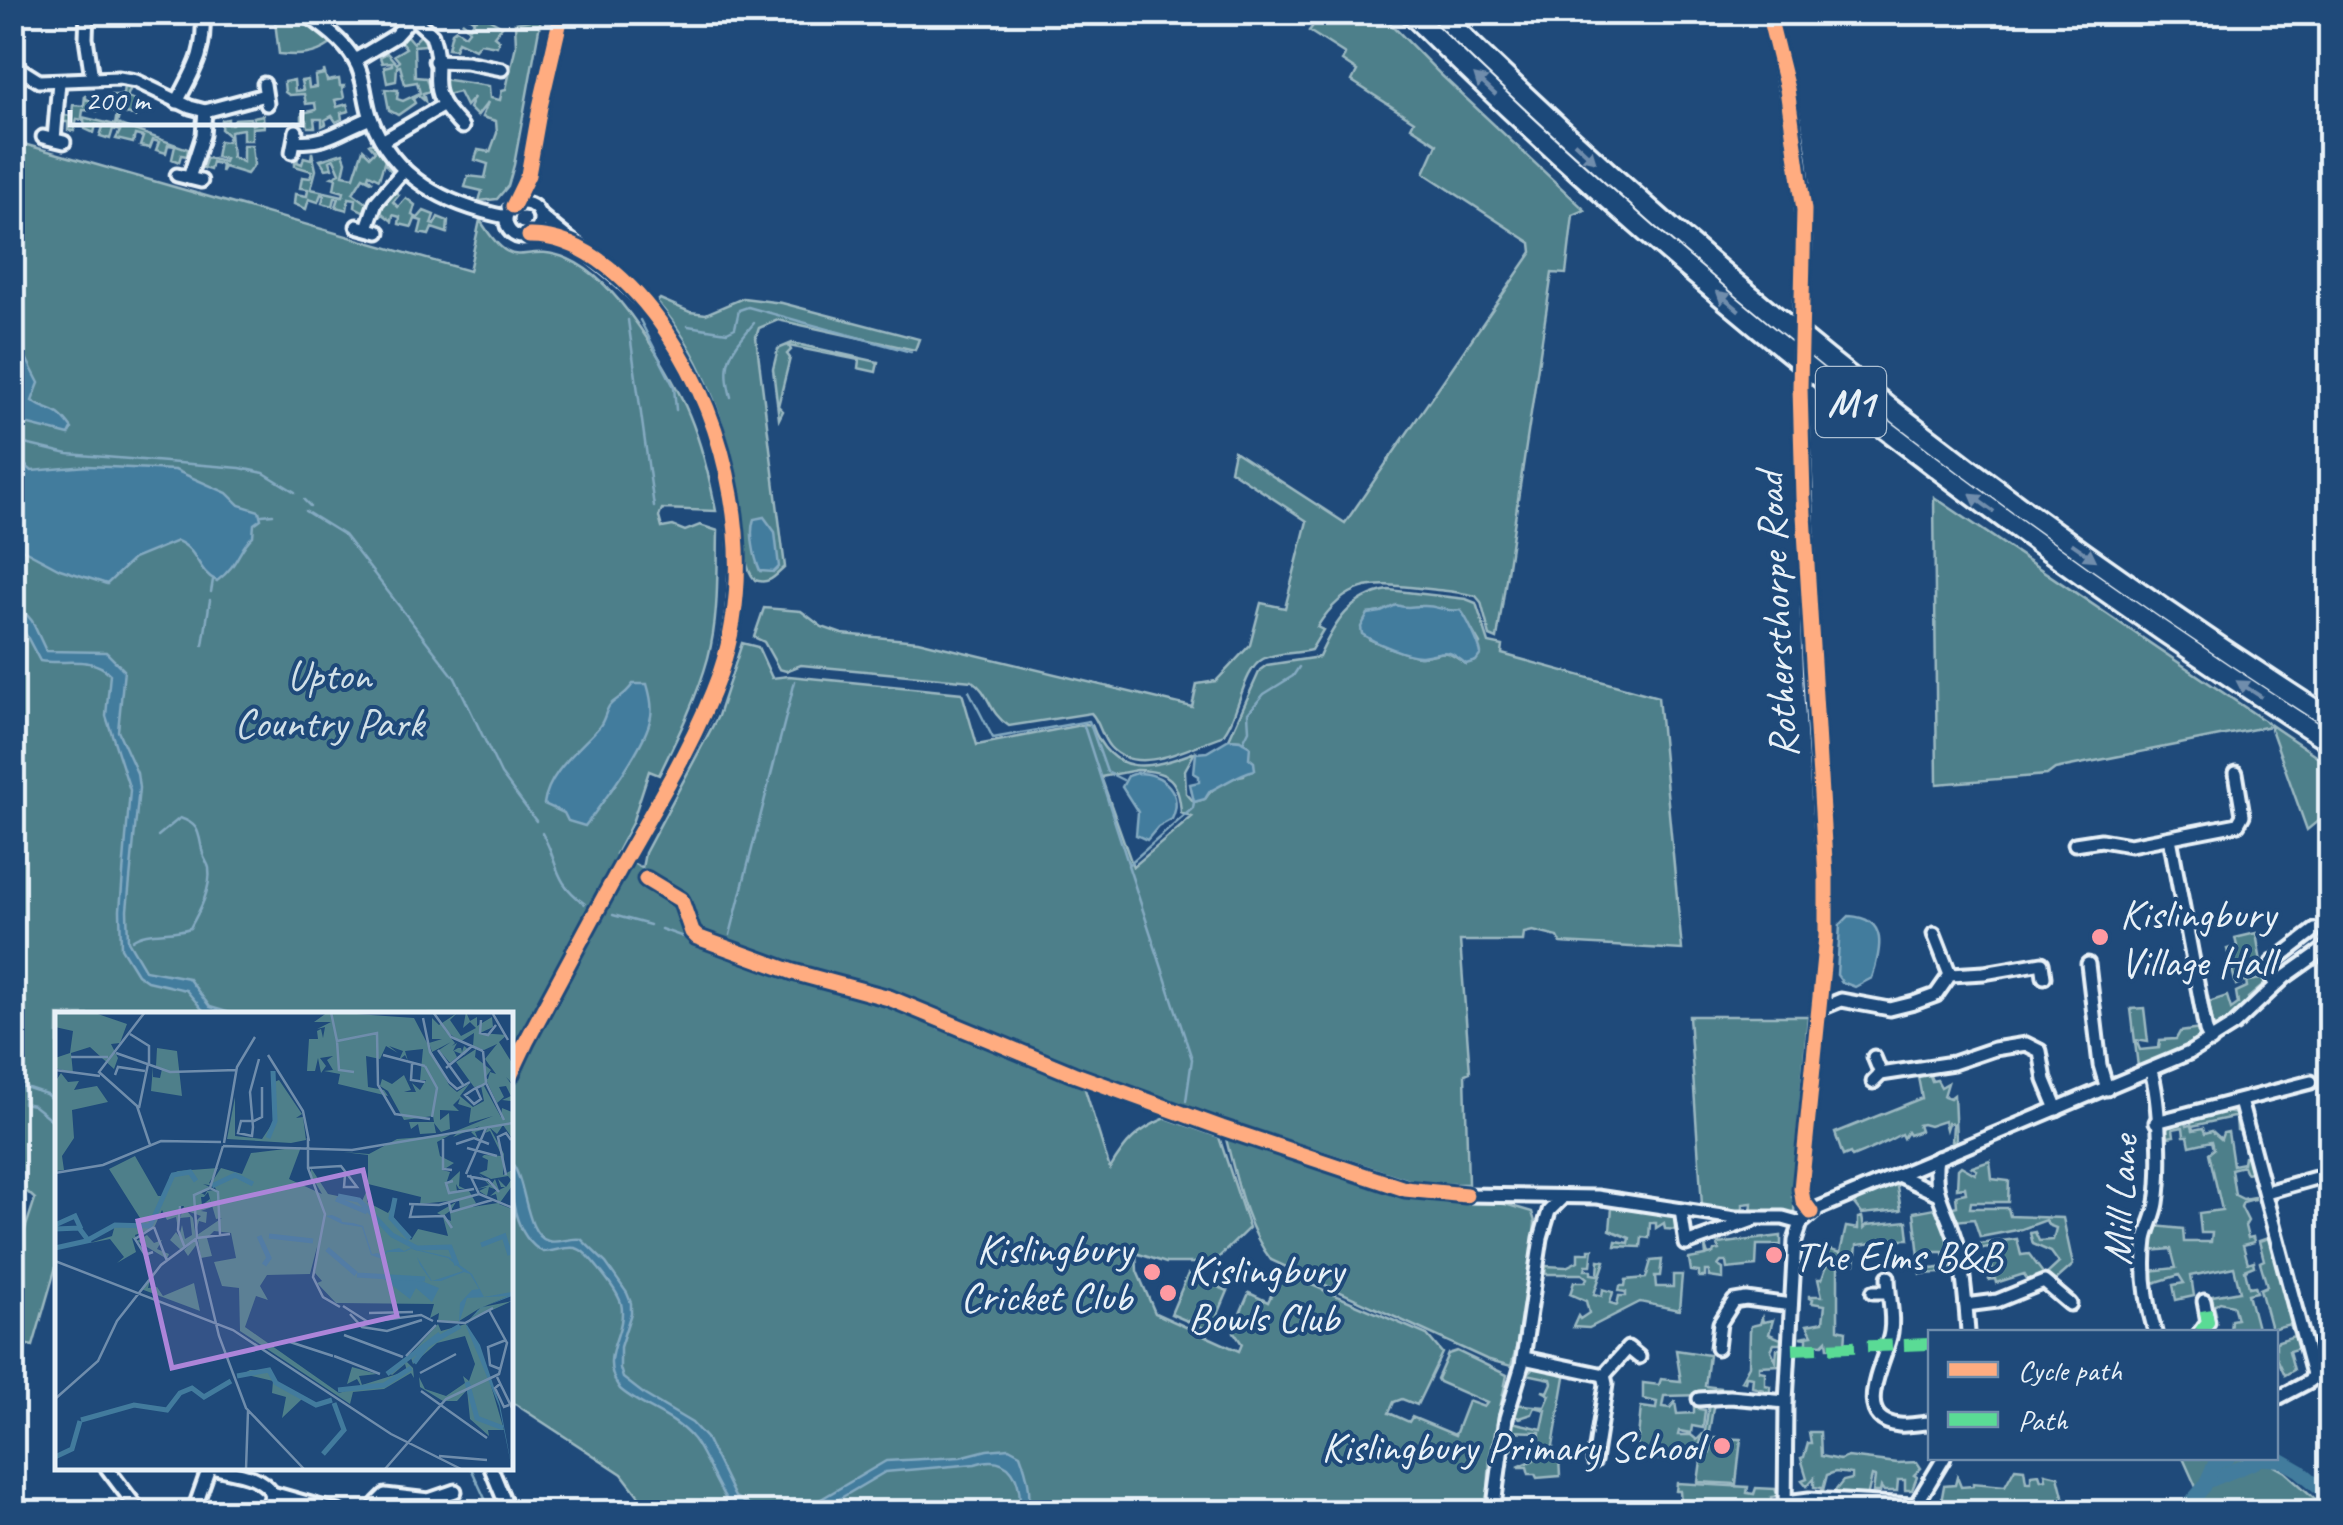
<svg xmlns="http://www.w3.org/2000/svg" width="2343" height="1525" viewBox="0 0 2343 1525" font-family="Caveat,sans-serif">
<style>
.green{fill:#4e7f8a;stroke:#9bb8c1;stroke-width:2.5;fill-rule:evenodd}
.water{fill:#427b9d;stroke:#84aac1;stroke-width:2.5}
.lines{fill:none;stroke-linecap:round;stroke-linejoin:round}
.stream{stroke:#84aac1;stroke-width:2.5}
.river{stroke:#427b9d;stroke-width:14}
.minor-casing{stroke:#e8f1f8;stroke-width:19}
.highway-casing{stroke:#e8f1f8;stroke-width:25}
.minor{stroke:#1f4a7a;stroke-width:11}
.highway{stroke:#1f4a7a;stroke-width:18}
.minor-bridge-casing{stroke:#e8f1f8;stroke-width:19;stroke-linecap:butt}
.minor-bridge{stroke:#1f4a7a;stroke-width:11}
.quiet{stroke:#5adb95;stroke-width:12;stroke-dasharray:25 12;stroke-linecap:butt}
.cycleway-casing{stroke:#1f4a7a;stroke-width:21}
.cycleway{stroke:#ffac80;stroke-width:15}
.oneway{fill:#6f8dac}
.poi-dot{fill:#ff9aa2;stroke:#1f4a7a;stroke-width:4}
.labels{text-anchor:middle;stroke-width:8;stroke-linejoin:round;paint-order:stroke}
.shield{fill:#1f4a7a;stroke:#acbfd2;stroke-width:2.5}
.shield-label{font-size:40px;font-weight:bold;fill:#e8f1f8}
.street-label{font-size:42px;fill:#e8f1f8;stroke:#1f4a7a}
.park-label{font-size:42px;fill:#d1e0e8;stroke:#1f4a7a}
.poi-label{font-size:42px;fill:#e8f1f8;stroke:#1f4a7a;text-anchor:start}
.inset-river{fill:none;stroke:#427b9d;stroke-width:5}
.inset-road{fill:none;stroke:#6f8dac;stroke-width:2.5}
.view{fill:#ac85d9;fill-opacity:0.15;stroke:#ac85d9;stroke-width:5}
.inset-edge{fill:none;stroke:#e8f1f8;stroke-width:5}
</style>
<rect width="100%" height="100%" fill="#1f4a7a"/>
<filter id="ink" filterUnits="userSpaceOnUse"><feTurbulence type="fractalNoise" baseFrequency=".01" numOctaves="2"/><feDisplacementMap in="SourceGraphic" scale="20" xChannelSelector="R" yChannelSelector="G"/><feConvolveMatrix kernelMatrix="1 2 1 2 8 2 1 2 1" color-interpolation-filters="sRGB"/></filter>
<g filter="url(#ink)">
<g class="green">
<path d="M274 13 299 18 331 44C314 56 299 56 279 54Z"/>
<path d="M479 13 502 26 494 36 499 40 497 46 480 43 475 49 458 41 455 49 448 48 452 32 456 29 465 35 469 30 462 21 470 27 474 21 466 15 476 19Z"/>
<path d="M1299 13H1380L1439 73 1585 210 1573 215 1566 274 1552 273 1497 639 1490 636 1481 602 1476 596C1460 592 1445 591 1429 589 1378 584 1349 576 1317 627L1323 630 1311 650C1296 654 1276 652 1263 659 1242 670 1239 717 1222 736 1191 746 1138 778 1110 747 1101 737 1100 722 1091 713L1009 726C988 713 990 692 972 681L801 665 786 671 779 669 764 642 754 637 764 608 801 611 822 627 842 634 918 641 1192 707 1197 684 1216 681 1250 645 1261 603 1285 608 1307 521 1230 470 1234 451 1345 523 1532 252 1531 243 1424 173 1437 144 1411 127 1414 121 1352 81 1357 71 1342 61 1345 54 1309 31 1312 27 1308 18Z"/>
<path d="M541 18 514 165 508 186 497 199 479 201 482 191 465 187 468 176 485 178 488 164 475 160 478 150 490 152 497 133 496 121 482 117 488 102 477 116 469 108 474 97 466 106 459 92 446 95 442 79 489 86 490 98 500 100 502 90 506 89 516 45 515 23Z"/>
<path d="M406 35 413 43 421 35 427 45 414 46 415 77 426 78 430 91 423 93 425 101 418 95 413 99 415 103 398 115 389 110 385 89 398 90 397 99 403 101 420 93 417 82 405 84 400 66 397 67 396 81 387 83 384 67 392 65V62L382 63 380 57 387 53 397 64 399 61 394 55 406 48 399 39Z"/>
<path d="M324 70 327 81 339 79 340 86H346L342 88 344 98 335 100 337 107 347 104 349 111 341 113 342 119 336 122 332 116 325 120 326 124 322 126V119H314L315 127H308L307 120H302V113L316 110 315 103 306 104 304 94 289 95 285 92 284 82 294 80 295 91 303 90 301 81 308 80 309 88 316 87 315 76 324 74Z"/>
<path d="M124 84 131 87 127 97 143 104 137 117 120 112 117 124 188 149 187 156 181 155 179 162 172 159 175 146 168 145 166 153 156 150 159 142 153 140 150 148 140 146 143 137 135 135 133 143 116 139 120 131 113 129 110 139 100 136 103 127 96 125 94 133 85 129 84 120 77 119 74 131 68 130V122H62L64 115 72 116 73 105 84 106 85 95 87 100 99 99 97 111 83 110 82 117 115 125 117 113 105 110 106 95H123Z"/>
<path d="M263 115 264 127 252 128V140H243V129L230 131 232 157 243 162V145H252L254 165 247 174 224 167 221 172 222 165 212 162 210 170 203 168 206 160 201 158 203 157 224 162 225 159 216 157 219 141 227 142 229 136 221 129 222 120 228 119V124H232L235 119 250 118 252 125 255 124 253 117Z"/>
<path d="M13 141 469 271 480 220C518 281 520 238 568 259 598 272 622 302 640 328 685 394 701 433 716 511L662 509 659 517 662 528 673 526 685 531 700 525 718 531C717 573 719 617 708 658 697 698 677 738 659 775L649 771 632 823 616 854 642 868 645 853 718 716 742 643 758 647 772 678 789 676 962 693 977 745 1086 724 1092 725C1112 779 1151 769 1195 752L1185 770 1186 793 1194 802 1205 799C1212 787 1231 777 1244 775L1249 758 1240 740 1229 739 1260 670 1267 665 1319 657C1334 624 1350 596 1389 590L1466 599 1476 603 1489 643 1503 646 1502 654 1658 697 1682 950 1561 943 1558 937 1533 931 1524 933 1523 941H1460L1470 1072 1465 1074 1468 1184H1421L1188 1108 1080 1068V1072L945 1020 939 1029 965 1035 1021 1059 1029 1066 1083 1083 1110 1169C1125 1143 1137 1130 1166 1118L1219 1137 1249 1228 1213 1263H1166L1136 1253 1137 1271 1155 1313 1239 1351 1242 1344 1234 1332V1327L1249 1293 1268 1302 1282 1272 1427 1335 1442 1353 1417 1405 1402 1399 1394 1402 1389 1413 1409 1422 1412 1417 1455 1435 1468 1401 1484 1407 1487 1403 1439 1382 1437 1379 1448 1354 1457 1351 1507 1375 1490 1457 1487 1512H651L622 1474 515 1404 510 1405V1015H58L57 1263 33 1346 13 1342V1266L35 1199 13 1179ZM1422 606 1450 612 1460 610 1480 644 1466 664C1437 643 1445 657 1419 656 1407 655 1380 644 1369 639L1368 614ZM1137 770C1169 771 1179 779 1181 813L1192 817 1133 867 1101 777Z"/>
<path d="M375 141 393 170 392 172 384 163 379 179 369 174 368 177 373 182 363 177 353 193 368 204 365 212 355 207 356 199 349 198 347 210 336 207 339 198H335L333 206 322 203 324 195 321 194 318 202 309 199 306 209 294 204 295 194 307 196 308 189 300 188 302 177 310 178 312 171 295 166V154L299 155 297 162 302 164 304 157 311 159 312 152 316 170 311 189 343 196 344 192 334 189 336 178 332 177 340 173 334 159 330 161 332 168 326 169 320 160 343 153 346 161 343 175 354 177 363 149 370 156 375 151 369 144Z"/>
<path d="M393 190 399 195 393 202 398 207 406 198 415 205 412 215 418 218 424 211 434 215 431 224 434 225 438 217 448 221 447 233 432 228 429 235 419 233 422 221 415 219 412 227 399 224 400 217 393 215 392 221 383 214 379 218 381 206Z"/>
<path d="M743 298 782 303 919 339 915 350 778 320 759 328 756 337 785 567C775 576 769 585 755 580 740 564 745 525 741 503 729 433 705 356 657 302L660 299 690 312 706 314Z"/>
<path d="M792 343 878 362 876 372 858 368 859 360 789 346 791 350 787 354 790 358 778 406 783 411 779 419 773 369 778 349Z"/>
<path d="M1934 497 2330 765V811L2307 830 2270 726 2055 769 2047 775 1937 784Z"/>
<path d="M2256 933 2262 968 2244 970 2248 981 2260 979 2263 974 2266 983 2248 998 2250 1004 2217 1031 2211 1029 2205 1003 2227 996 2231 1009 2238 1004 2236 992 2247 987 2246 980 2236 985 2227 949 2237 946 2235 938Z"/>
<path d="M2144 1008 2148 1042 2136 1040 2140 1050 2159 1048 2160 1040 2176 1039 2180 1032 2201 1029V1040L2153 1066 2151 1061 2138 1067 2131 1009Z"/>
<path d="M1689 1016H1808L1792 1197 1795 1199 1794 1212 1751 1214 1752 1203 1743 1204V1215L1684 1206V1203L1702 1205Z"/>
<path d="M1929 1073 1932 1081 1937 1080 1941 1087 1948 1083 1944 1096 1950 1098 1954 1095 1956 1140 1952 1142 1953 1124 1948 1123 1946 1129 1944 1121 1929 1126 1922 1124 1918 1125 1920 1131 1909 1135 1907 1132 1903 1138 1901 1134C1890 1140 1868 1151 1852 1157L1850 1153 1843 1156 1835 1133 1922 1098 1918 1077Z"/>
<path d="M2225 1112 2238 1114 2243 1132 2237 1130 2236 1118 2233 1117 2192 1126 2193 1130 2203 1128 2205 1133 2212 1131 2221 1139 2223 1133 2228 1132 2233 1165 2243 1163 2244 1157 2251 1156 2255 1171 2246 1173 2243 1166 2231 1169 2235 1195 2243 1199 2254 1197V1199L2243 1202 2241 1207 2248 1221 2245 1226 2248 1238 2253 1237 2254 1242 2243 1245 2248 1263 2254 1261 2255 1266 2245 1270 2249 1287 2255 1286 2257 1292 2248 1294 2258 1332H2230L2231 1320 2237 1319 2233 1305 2220 1302 2214 1306 2216 1314 2212 1315 2208 1306 2213 1302 2212 1296 2240 1291 2234 1267 2191 1276 2194 1296 2176 1300 2173 1285 2184 1283 2179 1275 2150 1284 2149 1271 2176 1268 2171 1249 2149 1251 2155 1226 2183 1229 2184 1242H2211L2212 1233H2201L2199 1213 2222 1210 2209 1153 2214 1149 2212 1141 2190 1146 2188 1136H2184L2183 1127 2173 1129 2174 1136 2162 1138 2168 1127 2186 1122 2187 1126 2191 1125V1121Z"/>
<path d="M1225 1135 1417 1197 1505 1204 1532 1212 1535 1222 1526 1312 1511 1366 1486 1359 1271 1260C1245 1226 1236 1176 1225 1135Z"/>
<path d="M1990 1161 1992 1179 2009 1181 2008 1202H1971L1970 1208H2008L2010 1216 2063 1218 2073 1265 2055 1281 2048 1277 2030 1284 2024 1274 1996 1283 1995 1279 1988 1280 1993 1277 1992 1263 1980 1264 1979 1260 1993 1258V1255L1990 1254 1988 1247 1979 1249V1244L2017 1239 2021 1255 2029 1254 2045 1276 2059 1263 2051 1252 2033 1244 2030 1233 2035 1232 2039 1241 2053 1240 2056 1228 2048 1225 2046 1220 2022 1229 1980 1237 1974 1219 1955 1221 1949 1208 1957 1206 1956 1195 1966 1193 1965 1187 1957 1188 1958 1169 1961 1166 1975 1174 1977 1170 1972 1167Z"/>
<path d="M1896 1181 1901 1210 1862 1214 1852 1201Z"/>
<path d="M1940 1207 1956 1261 1945 1263 1943 1252H1928V1261L1921 1259 1922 1270 1957 1266 1958 1272 1921 1274 1914 1212Z"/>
<path d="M1612 1208 1676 1215 1678 1230 1665 1229 1664 1223 1656 1228V1223H1650L1649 1238 1642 1237 1641 1247 1615 1246 1616 1241 1629 1243 1630 1238 1610 1230Z"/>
<path d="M1862 1217 1864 1228 1867 1225 1907 1221 1909 1239H1883L1882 1242 1857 1245 1855 1263 1838 1261V1329L1846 1331 1845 1347 1828 1348 1827 1340 1823 1344 1807 1343V1338L1800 1337 1812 1335 1807 1325 1823 1322 1825 1305 1812 1303 1813 1299 1809 1298V1296H1822L1818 1279H1822L1828 1262 1818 1259H1825L1828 1249 1840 1253 1846 1227 1858 1229V1218Z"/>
<path d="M1781 1236V1245H1757L1756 1266 1727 1269 1726 1262H1721L1718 1266 1723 1269V1279L1709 1277V1271H1705V1277H1699V1272L1691 1271 1689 1259 1706 1256 1705 1246 1708 1255 1713 1254 1714 1251 1719 1250 1718 1244Z"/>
<path d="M2274 1236C2280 1275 2293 1309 2303 1347L2289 1351 2294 1370 2285 1375 2276 1356V1342L2294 1336 2290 1324 2271 1329 2260 1289 2267 1286 2260 1262 2264 1260 2259 1241Z"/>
<path d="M1589 1249H1593L1591 1265H1586L1585 1270H1591V1274L1598 1275 1599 1260 1605 1261 1594 1294 1602 1296 1603 1289 1613 1292 1610 1303 1617 1305 1619 1296H1626V1292L1619 1291 1620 1286H1625L1626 1280 1646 1278 1651 1261 1662 1260 1660 1276H1655L1656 1287H1673V1275H1682L1679 1310 1640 1302 1589 1328 1573 1327 1578 1316 1580 1319 1589 1313 1586 1301 1570 1294 1574 1282H1585L1587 1278 1582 1274H1545L1546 1266 1566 1267 1578 1261V1253H1589Z"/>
<path d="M1188 1274 1228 1291 1211 1331 1171 1314Z"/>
<path d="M1762 1318 1763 1322 1773 1320 1769 1334 1781 1339V1344H1774L1771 1350 1776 1361 1777 1349H1781L1780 1365 1759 1366V1371L1765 1372V1385L1770 1386V1397L1764 1395V1390L1752 1387 1753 1377 1746 1376 1745 1382 1741 1381 1749 1366 1750 1331 1751 1326 1760 1324Z"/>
<path d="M1676 1350 1709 1355 1705 1386 1745 1391 1744 1394 1664 1396 1662 1407 1670 1408 1675 1402 1677 1414 1694 1413V1403L1700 1404 1699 1409 1705 1410 1703 1428 1692 1426 1691 1433 1679 1431 1678 1435H1691L1697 1440 1702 1435 1699 1449 1693 1445 1678 1461 1636 1458 1641 1407 1656 1409 1657 1402 1643 1399V1383L1659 1385 1661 1379 1681 1381Z"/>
<path d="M1536 1366 1566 1371 1551 1458H1559L1560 1476 1537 1478 1535 1474H1529L1527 1467H1518L1534 1460 1535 1448 1522 1446 1521 1450 1504 1449 1507 1437 1539 1445 1540 1432 1507 1431 1509 1423 1512 1422 1542 1429 1546 1410 1535 1407 1532 1414 1520 1418 1510 1415 1513 1404 1545 1407 1550 1395 1542 1391 1548 1392 1552 1383 1551 1379 1527 1374Z"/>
<path d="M1714 1402 1706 1450 1710 1452 1713 1438 1741 1439 1736 1484 1698 1482 1709 1403Z"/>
<path d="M1809 1432H1820L1821 1456 1840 1460 1848 1457 1897 1463 1917 1462 1921 1468 1914 1475 1917 1477 1912 1490H1905V1480H1898L1897 1491H1884L1881 1487 1880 1492H1873L1875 1477 1872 1476 1867 1497 1838 1496 1835 1491 1843 1481 1852 1479V1474L1835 1472 1827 1475 1822 1494V1488L1814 1487V1478L1807 1486 1802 1480 1807 1478 1801 1458 1804 1457 1808 1443H1811Z"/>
<path d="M2183 1458H2251L2249 1466 2267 1462 2285 1472 2330 1512H2182L2203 1488 2196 1487Z"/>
<path d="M2015 1468 2024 1469 2026 1482H2031V1475L2039 1474 2041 1480 2046 1479 2045 1473 2058 1476 2067 1512H1926L1928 1507 1941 1502 1944 1486 1955 1485 1957 1477 1961 1487 1973 1486V1483L2005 1486Z"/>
<path d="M1677 1483 1748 1487 1747 1493 1754 1494 1756 1488 1775 1489 1778 1496 1771 1497V1512H1657L1664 1505 1681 1504 1680 1491H1676Z"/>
</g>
<g class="water">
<path d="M13 344 21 348 39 383 32 401C50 414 54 404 72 429L69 435 13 421Z"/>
<path d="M12 454 32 471 87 466 175 470 227 493 239 505 259 511 261 519 254 524 253 536C238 549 239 565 217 581 197 572 198 549 177 541L133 559 107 584 60 569 24 550H13Z"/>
<path d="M764 517 775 532 779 567 774 572 760 571C754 557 749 532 754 519Z"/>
<path d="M12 597 32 621 46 651 106 652 124 670 118 731 137 773 139 788 127 910 128 941 145 970 188 978 210 1007 237 1015H207L186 990 147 981 137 974 121 948 120 910 130 790 106 716 110 674C92 655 64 665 40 661L13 610Z"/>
<path d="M1396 605C1407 609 1412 606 1423 606 1437 605 1446 613 1460 610 1466 615 1480 646 1481 654L1476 661 1466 664C1444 646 1446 653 1422 656 1409 657 1373 642 1362 634L1361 627 1368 614 1381 612Z"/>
<path d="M633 684H647C650 694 653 705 651 716 647 744 603 802 585 826L568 821 564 813 544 804C548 772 580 749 599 727 605 720 605 711 610 705 618 697 624 697 633 684Z"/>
<path d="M1229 739 1240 740 1250 746 1249 758 1254 762 1255 770C1239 773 1225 784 1210 791L1205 799 1194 802 1190 784 1199 782V776L1194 773 1196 753 1207 752Z"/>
<path d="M1137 773C1164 773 1184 793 1172 819L1158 827 1147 840 1136 835 1138 812 1122 787 1128 776Z"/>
<path d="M1849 916C1889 918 1881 950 1872 978L1855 987 1842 982 1837 975 1840 925Z"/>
<path d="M510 1161C527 1178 524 1234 548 1241 559 1244 570 1237 581 1239L606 1263 627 1293 631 1303V1313L620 1347V1368L623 1378 645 1395 692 1423 706 1438 735 1497 762 1512C755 1512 744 1514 738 1512 724 1507 705 1452 692 1438 673 1415 640 1407 620 1389 596 1355 628 1335 621 1303 617 1291 607 1279 599 1269 593 1262 585 1250 575 1248 566 1246 553 1252 543 1252 513 1236 510 1192 510 1161Z"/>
<path d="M1009 1448 1020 1454C1027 1473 1032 1492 1028 1512H1019C1023 1480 1011 1452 975 1464L885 1472 817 1512H799L886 1461 960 1457 987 1450Z"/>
</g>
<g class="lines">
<g class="stream">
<path d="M628 320 654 507"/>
<path d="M640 320 674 387 676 410"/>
<path d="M688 326 727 332 735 328 739 310 748 307 911 352"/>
<path d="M731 397C721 360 731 351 754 323"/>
<path d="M12 441 68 454 240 468 264 473 295 492"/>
<path d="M304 500 310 506"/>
<path d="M305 511 344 535 455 678 501 774 536 821"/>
<path d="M262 515 273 514"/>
<path d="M211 592 213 580"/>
<path d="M203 645 210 600"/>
<path d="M969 691 993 738 1089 721 1107 772 1123 780"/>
<path d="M1083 723 1128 863"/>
<path d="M1243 742 1249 730 1248 713 1264 694 1293 676 1299 667"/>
<path d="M542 833C560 865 552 880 585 904"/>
<path d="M613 915 650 925"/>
<path d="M661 929 813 983 896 1006 1081 1080"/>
<path d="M730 935 795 681"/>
<path d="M132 940C147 929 171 935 190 928 199 912 212 888 209 868 208 863 204 859 203 854 198 834 201 825 180 818L158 836"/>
<path d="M12 1069C22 1080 25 1089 23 1103L33 1105 58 1125"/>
<path d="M25 1087 46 1094 58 1105"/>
<path d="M1186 1101 1192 1059 1128 865 1193 808 1194 802"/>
<path d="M471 1468 491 1512"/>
</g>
<g class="river">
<path d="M2251 1458 2281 1460 2300 1471 2330 1496"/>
<path d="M2211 1480 2255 1462"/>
<path d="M2182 1512 2204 1487 2215 1463 2228 1458"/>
</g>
<defs>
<g id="minor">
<path d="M87 12 86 38 92 78"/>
<path d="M303 12C321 25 343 40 354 59 365 76 364 99 371 118 393 179 447 205 506 217"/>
<path d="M407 12 432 35C447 80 419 83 462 127"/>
<path d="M1768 12C1784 76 1799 140 1803 206 1806 240 1802 274 1801 308"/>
<path d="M355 60 395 36 412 17"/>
<path d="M435 61 466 62 502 69"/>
<path d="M12 64 39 81 119 78 136 81 190 107 205 111 265 95"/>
<path d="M264 84 267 104"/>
<path d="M177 102C196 66 205 54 203 13"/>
<path d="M43 137 64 142"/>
<path d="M54 139 59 82"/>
<path d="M295 141C326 145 343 128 371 118"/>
<path d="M382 141 442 106"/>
<path d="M292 152 296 131"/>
<path d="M177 175 201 181"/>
<path d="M189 178 203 135 205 111"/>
<circle cx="523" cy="220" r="17"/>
<path d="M513 206 528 175 540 107 562 12"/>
<path d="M357 226 379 232"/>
<path d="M367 228 376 202 404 170"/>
<path d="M1800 387 1812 683 1826 877V936L1801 1189 1803 1201 1811 1212"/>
<path d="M2170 838 2206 1031 2211 1041"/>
<path d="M2075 844 2101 840 2130 845 2238 824 2243 815 2236 773"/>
<path d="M1934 934 1950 975"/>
<path d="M2088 964 2100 1065 2107 1089"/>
<path d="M2276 985 2270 976 2272 963 2315 930"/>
<path d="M1819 1009 1841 1000 1890 1009 1914 1003 1936 995 1950 975 1984 973 2042 963 2044 977"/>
<path d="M1874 1057 1881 1074"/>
<path d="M2151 1071C2160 1101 2162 1172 2157 1203 2155 1216 2148 1228 2146 1240 2142 1270 2147 1304 2155 1332"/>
<path d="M510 1076 526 1042C562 975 598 908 635 842 668 783 706 725 724 659 755 547 727 412 658 319 626 277 579 250 540 215"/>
<path d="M1873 1082 1881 1074 1953 1063 1994 1049 2026 1044 2040 1051 2045 1080 2057 1109"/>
<path d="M2240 1101 2313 1374"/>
<path d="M2156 1122 2311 1082"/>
<path d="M1937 1158C1931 1196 1949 1211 1958 1247 1964 1275 1966 1304 1968 1332"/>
<path d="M1898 1175 1936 1193"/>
<path d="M2266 1192 2330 1174"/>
<path d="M1466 1195 1597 1197 1735 1218H1783L1801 1223"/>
<path d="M1681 1210 1686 1244 1753 1220"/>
<path d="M1888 1277C1888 1295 1894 1314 1891 1332 1888 1357 1848 1419 1899 1425 1909 1426 1920 1423 1930 1423"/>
<path d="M1873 1292H1888"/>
<path d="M1966 1305 1997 1301 2044 1282 2070 1304"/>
<path d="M2200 1332 2208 1322 2204 1301"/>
<path d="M1717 1348 1720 1323 1734 1301 1746 1299 1791 1305"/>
<path d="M1524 1358 1604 1375"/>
<path d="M2313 1374 2330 1377"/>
<path d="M1699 1399 1730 1397 1786 1402"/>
<path d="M2276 1399 2310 1381 2313 1374"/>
<path d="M1594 1461 1606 1384 1604 1375 1628 1348 1639 1357"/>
<path d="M107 1468 140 1512"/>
<path d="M215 1468C236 1473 259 1474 272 1493"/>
<path d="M491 1468 509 1512"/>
<path d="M272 1493 339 1512"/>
<path d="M1786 1502 1809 1499 1913 1505"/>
<path d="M1914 1508 1944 1458"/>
<path d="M194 1510 209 1468"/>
<path d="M267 1512 272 1493"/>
<path d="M374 1512 377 1503 385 1495 429 1500 455 1491"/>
<path d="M1493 1512 1506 1418 1522 1365 1541 1238 1549 1211 1561 1199"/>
<path d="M1785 1512 1786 1402 1795 1241 1801 1223 1817 1209 2189 1053 2234 1025 2285 977 2330 945"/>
</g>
<g id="highway">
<path d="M1409 12C1688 289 2000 531 2330 742"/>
<path d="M1438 12C1709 279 2010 514 2330 719"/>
</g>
</defs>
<use href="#minor" class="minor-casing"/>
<use href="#highway" class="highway-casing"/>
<use href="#minor" class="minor"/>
<use href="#highway" class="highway"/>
<defs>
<path id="minor-bridge" d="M1800 387 1801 308"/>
</defs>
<use href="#minor-bridge" class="minor-bridge-casing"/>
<use href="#minor-bridge" class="minor-bridge"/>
<g class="quiet">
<path d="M2200 1332 2208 1322 2204 1301"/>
<path d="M1793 1349 1930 1344"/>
</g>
<defs>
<g id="cycleway">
<path d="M1768 12 1787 89 1804 210 1800 387 1803 498 1826 877V936L1801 1189 1803 1201 1811 1212"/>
<path d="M513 206 528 175 540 107 562 12"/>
<path d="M646 879 681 900 692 932 697 937 793 972 889 998 1073 1074 1222 1128 1405 1189 1466 1195"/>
<path d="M510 1076 526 1042C557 984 588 926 620 868 656 804 695 742 720 673 758 562 730 426 666 331 636 287 586 235 529 236"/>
</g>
</defs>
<use href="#cycleway" class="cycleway-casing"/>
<use href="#cycleway" class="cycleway"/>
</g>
<defs><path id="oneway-solid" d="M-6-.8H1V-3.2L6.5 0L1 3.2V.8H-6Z" transform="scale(2.5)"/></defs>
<g class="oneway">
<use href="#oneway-solid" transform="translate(1485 85) rotate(-137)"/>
<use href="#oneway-solid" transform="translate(1585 152) rotate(43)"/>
<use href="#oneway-solid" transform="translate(1728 301) rotate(-140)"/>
<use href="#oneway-solid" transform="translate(1982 503) rotate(-144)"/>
<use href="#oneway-solid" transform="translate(2084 552) rotate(35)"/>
<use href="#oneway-solid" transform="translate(2249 689) rotate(-147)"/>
</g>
</g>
<g class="poi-dot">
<circle cx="2100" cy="937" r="10"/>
<circle cx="1774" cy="1255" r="10"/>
<circle cx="1152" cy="1272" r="10"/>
<circle cx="1168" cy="1293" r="10"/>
<circle cx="1722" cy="1446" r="10"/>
</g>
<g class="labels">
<rect class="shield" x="1816" y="367" width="70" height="70" rx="8"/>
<g class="shield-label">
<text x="1851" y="416">M1</text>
</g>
<g class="street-label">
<text transform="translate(1775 615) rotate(-93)" y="15">Rothersthorpe Road</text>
<text transform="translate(2119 1200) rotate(-87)" y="15">Mill Lane</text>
</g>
<g class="park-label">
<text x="329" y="689">Upton<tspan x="329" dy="48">Country Park</tspan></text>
</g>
<g class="poi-label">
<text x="2120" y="928">Kislingbury<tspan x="2120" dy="48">Village Hall</tspan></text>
<text x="1132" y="1263" text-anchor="end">Kislingbury<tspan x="1132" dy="48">Cricket Club</tspan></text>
<text x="1794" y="1270">The Elms B&amp;B</text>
<text x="1188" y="1284">Kislingbury<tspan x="1188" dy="48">Bowls Club</tspan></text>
<text x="1702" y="1461" text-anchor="end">Kislingbury Primary School</text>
</g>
</g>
<g transform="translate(55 1012)">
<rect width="458" height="458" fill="#1f4a7a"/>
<path d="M0 0H37L72 12 65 31 56 32 63 46 59 57 35 35 16 41 18 61 0 56V46L15 41 18 19 0 15ZM273 0 359 6 394 73 402 80 415 71 405 84 418 95 429 89 426 74 419 75 401 50 421 37 420 45 436 58 430 66 433 67 435 60 441 62 430 47 442 32 429 38 418 34 419 21 405 30 388 16 400 31 397 34 402 31 398 39 403 36H406L407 40 409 34 414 38 409 43 399 39 402 45 395 51 384 38 396 30 377 40 374 31 387 27H377V6L384 13 402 1 395 8 406 24 421 16 415 10 408 16 411 0 415 9 422 5V14L437 5 438 15 425 21 452 23 444 30 457 51V71L451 65 457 73 456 89 447 88 456 84 451 74 444 75 449 85 442 91 432 70 429 74 446 105 447 96 457 100V126L448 113 442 122 435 116 449 142 448 163 457 158V174L444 192 457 197V283L428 295 457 289 413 309 425 296 401 311 383 309 384 301 375 306 379 292 281 291 262 271 267 269 260 261 262 235 255 262 212 263 205 274 213 288 201 284 190 315 284 381 306 374 302 367 292 372 297 355 322 362 304 364 307 373 352 359 350 352 337 363 333 361 351 349 358 356 359 366 356 361 329 377 298 380 295 392 185 319 184 276 167 274 159 250 181 246 176 221 159 219 152 226 157 244 146 246 142 223 167 206 161 207 153 180 149 185H146L147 193 155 187 157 195 146 199 152 200 151 211 144 209 142 216 141 209 146 204 132 199 138 206 142 232 133 244 129 238 139 229 126 238 115 228 121 220 128 230 125 221 127 213 130 227 137 223 135 205 125 206 129 194H124L123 217 121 205 112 208 107 198 99 216 80 223 82 229 92 223 99 231 107 228 102 237 114 242 112 247 77 226 81 240 62 251 69 245 55 227 35 231 57 224 60 213 90 214 80 210 85 206 54 157 80 144 103 184H110L115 163 123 159 163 156 154 171 159 174 148 172 155 175 144 180 150 183 152 179 159 178 163 181 157 170 166 156 187 162 196 141 246 135 234 167 267 182 256 163V156L273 182 307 189 313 176 312 190 333 201 342 186 337 203 356 228 363 217 393 224 388 205 396 209 395 199 388 204 382 201 401 190 395 200 405 198 404 188 365 192 366 185 313 172V143L288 140 314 142 342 127 395 123 382 130 385 144 399 151 388 158 395 160 391 172 405 159 404 174 410 177H404L401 172 402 179 420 177 414 179 421 191 417 195 443 191 441 182 435 184 442 178 434 175 432 184 424 179 432 175 422 177 434 173 424 162 436 173 440 167 444 178 450 175H446L443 167 451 175 456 168 453 164 436 167 424 161 432 158 433 148 427 145 429 143 447 144 435 119 430 121 433 116 420 120 423 127 416 120 425 114 398 125 404 119 396 121 438 104 414 111 416 96 403 92 405 86 398 93 404 99 385 98V108L394 101 395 117 386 120 379 111 381 121 365 122 363 112 356 117 354 110H379L378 104 349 108 333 79 325 74 327 67 337 72 349 63 356 78 349 80H361L357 71 365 78 371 68H365L368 37 350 39 353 49 350 43 344 48 348 39 334 34 343 41 331 34 325 47 311 44 313 75 329 78 333 84 283 72 285 62 269 59 278 58 272 48 278 44 265 46 271 54 266 61 263 46 260 59H252L254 27H263L262 19 266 17 268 26 270 15 262 17 276 10H259ZM102 36 122 39 127 84 96 79 98 55V65L105 66 107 57 101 54ZM6 61 13 70 24 69 19 78 42 74 53 90 17 98 19 126 7 144 9 158 0 159V70ZM224 68 247 102 241 106 248 105 251 128 236 131 172 127 180 85V124L207 127 219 109 217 71ZM95 268 93 276 102 275 108 284 139 271 145 299 86 277ZM383 312 386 319 411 312 425 336 449 418H433L434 424 415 407 412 378 402 389H388L365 375 364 365 370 377 391 384 410 371 408 364 414 369 420 352 410 324 382 331 358 352 355 343ZM195 358 215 359 221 371 248 386 227 406 231 385 217 381 218 369 188 362Z" fill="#4e7f8a"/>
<path d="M271 204 277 203 286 207 287 210 298 211 308 214 317 242 323 241 328 246 331 239 344 236 349 239 355 236 377 241 394 245 417 262 429 285 457 280V284L426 296 412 313 425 333 445 393 457 457 444 394 411 314 423 298 453 284 412 286 404 311 405 291 417 278 424 277 415 262 409 260 386 269H376L374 266 365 253 362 245 377 269 408 259 393 246 356 237 349 240H332L327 247 316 243 307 215 287 212ZM325 264 362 267 384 276 377 290 361 276 355 287Z" fill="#427b9d"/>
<path class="inset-river" d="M213 126 220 109 218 59M157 174 180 163 198 172M283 184 304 188 337 223 362 236 395 235 402 253M340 186 336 206 355 227M281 187 312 200M0 213 20 204 26 217M0 217 24 216 33 228 60 213 95 214 118 163 135 160 141 169M204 224 214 246 209 253M214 224 258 229M426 233 449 224 455 243M0 236 36 228M272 237 301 262M302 263 370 267M359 351 372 333 405 314M332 362 385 322M182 364 214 358 221 371 261 393 277 388M412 370 422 406 448 416M283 378 329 373 356 356M26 408 79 393 112 398 125 381 137 376 149 385 176 369M268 442 289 418 279 391M0 445 17 437 25 409"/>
<path class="inset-road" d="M90 0 44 60 82 94 95 133M276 0 282 29 322 21 323 73 340 102 375 107M378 0 396 25 428 39M438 2 453 28M368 6 375 40 394 70 402 77 415 70M426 8 425 21 433 23 441 13M75 22 94 34V52M282 29 284 58 299 60M383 38 409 74M428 39 431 71 449 108M61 41 115 60 182 58M213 43 248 99 254 129M328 43 370 54M16 45H53M357 52 356 68 370 70M370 54 382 76 377 105M391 56 416 35M0 58 45 64M60 63 63 55 90 59M421 76 426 87 419 92 410 83 419 77 421 76 426 74 431 71M84 96 93 52M197 109H186L183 121 197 124 198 115 195 80 204 47M197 110 207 105V75M253 126V156L270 202 258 265 268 285 285 295M388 127V157L397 158M169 131 182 55 200 25M401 132 419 126 434 132M168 134 297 138 458 111M412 136 442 144M253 156 286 154 302 175H289L290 163M0 161 48 153 106 129 166 130M411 162 431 116M415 163 424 182 458 196M451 163 443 125 451 121 456 128M412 164 433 168 444 180M398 169 391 171 394 181 419 177M155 176 163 180 165 223M394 191 396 200 437 188M354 192 384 193 424 182M358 192 355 205 389 204 397 216M125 194 123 218 130 236M99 215 112 249M142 226 139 183 155 176 168 134M141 228 164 324 191 396 249 457M98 240 90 243 80 227 99 215M0 249 178 318 336 422 406 457M288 294 313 310 366 303 378 309M314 301 358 300M295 302 307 315 332 319 367 308M382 309 410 311 438 296M289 323 348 345M232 329 278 344M279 344 325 362M351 344 381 313M445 357 435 353 433 335 451 328M365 361 401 342M442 365 458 398M446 371 440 376 449 395 454 393M366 379 432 426M0 387 43 349 62 309 106 253 142 226 175 222M384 444 432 448M191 457 193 399M330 457 391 387 444 362 452 331 434 298"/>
<path class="view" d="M308 158 342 304 117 356 83 209Z"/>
<rect width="458" height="458" class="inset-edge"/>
</g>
<rect width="2343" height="1525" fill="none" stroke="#1f4a7a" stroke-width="50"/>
<rect x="25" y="25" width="2293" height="1475" fill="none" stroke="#e8f1f8" stroke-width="4" filter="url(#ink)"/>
<rect x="1928" y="1330" width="350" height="130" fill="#1f4a7a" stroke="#6f8dac" stroke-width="2.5"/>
<rect x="1948" y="1362" width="50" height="15" fill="#ffac80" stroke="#6f8dac" stroke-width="2.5"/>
<text x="2018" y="1380" font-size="30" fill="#e8f1f8">Cycle path</text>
<rect x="1948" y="1412" width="50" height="15" fill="#5adb95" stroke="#6f8dac" stroke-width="2.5"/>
<text x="2018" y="1430" font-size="30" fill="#e8f1f8">Path</text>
<path d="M70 110v15h232v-15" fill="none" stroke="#e8f1f8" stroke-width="5"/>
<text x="85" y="110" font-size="30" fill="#e8f1f8" stroke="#1f4a7a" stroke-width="8" paint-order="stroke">200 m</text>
</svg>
